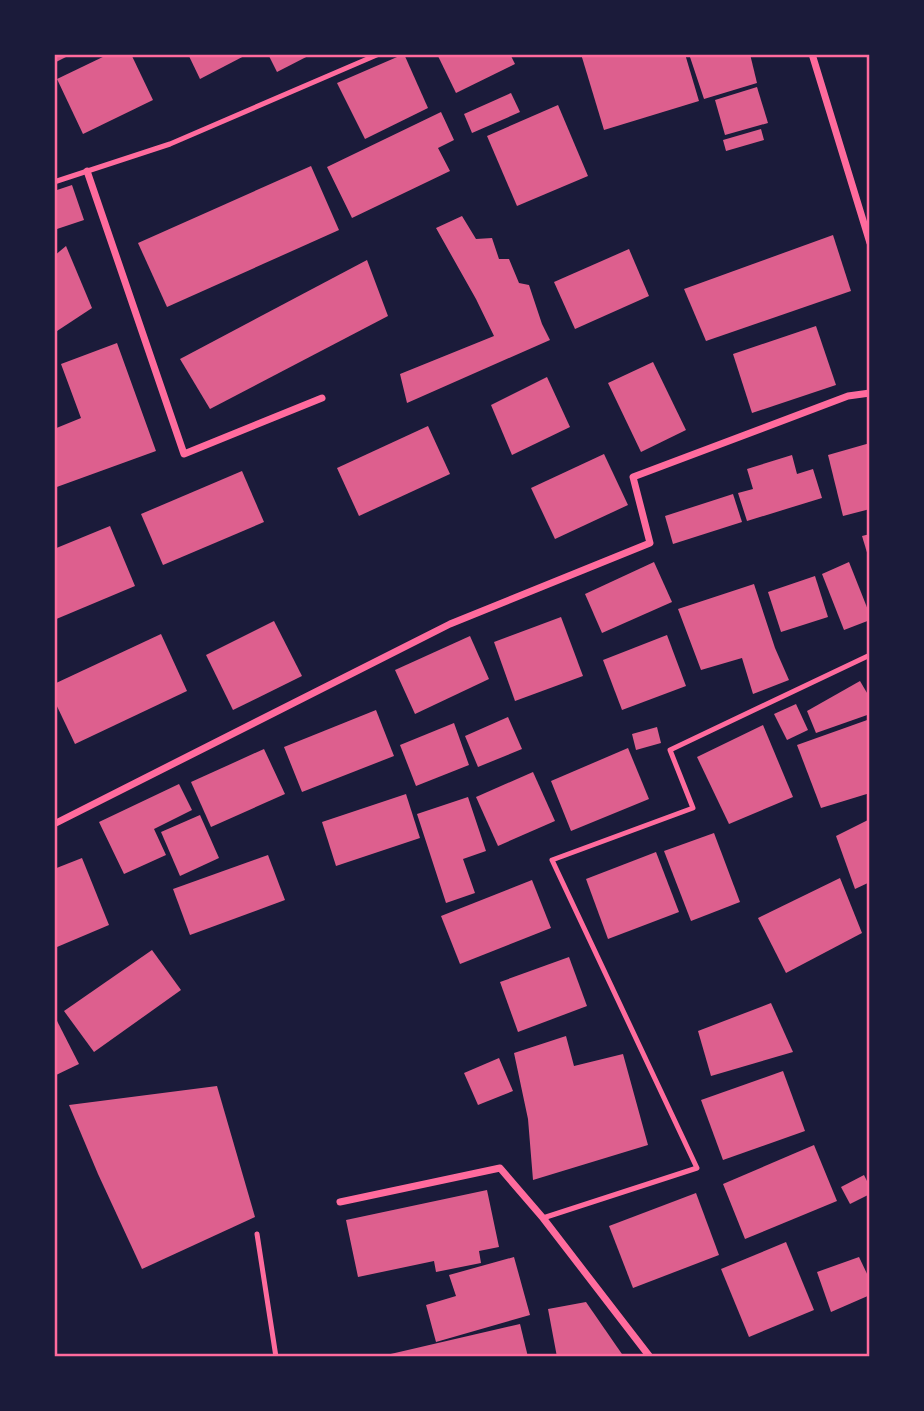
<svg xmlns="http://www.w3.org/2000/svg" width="924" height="1411" viewBox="0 0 924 1411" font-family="'Roboto Condensed',sans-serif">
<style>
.building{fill:#dd5f8e}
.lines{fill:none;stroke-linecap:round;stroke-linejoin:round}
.service{stroke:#ff6b9d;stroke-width:5}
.minor{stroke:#ff6b9d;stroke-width:7}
.neatline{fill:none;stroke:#ff6b9d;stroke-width:2.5}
</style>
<rect width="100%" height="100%" fill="#1b1b3a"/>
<g class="building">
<path d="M54 54H72L54 63Z"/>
<path d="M109 54H131L153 100 83 134 57 79Z"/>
<path d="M188 54H248L200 79Z"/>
<path d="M268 54H312L277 72Z"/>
<path d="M404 54 428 108 365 139 337 83Z"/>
<path d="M437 54H510L515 64 456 93Z"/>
<path d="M581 54H685L699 101 604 130Z"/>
<path d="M689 54H750L757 83 704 99Z"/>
<path d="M757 87 768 123 725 135 715 100Z"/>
<path d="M511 93 520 112 472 133 464 114Z"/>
<path d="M558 105 588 176 517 206 487 136Z"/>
<path d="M441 112 454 140 438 148 450 171 352 218 327 167Z"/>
<path d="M761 129 764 140 726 151 723 140Z"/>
<path d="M311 166 339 230 167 307 138 243Z"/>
<path d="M72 185 84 220 54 230V191Z"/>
<path d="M462 216 476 239 492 238 499 259H509L519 283 529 285 542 324 550 340 407 403 400 374 494 336 476 299 436 228Z"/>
<path d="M833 235 851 291 706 341 684 289Z"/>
<path d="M66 246 92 308 54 333V256Z"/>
<path d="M629 249 649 296 575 329 554 282Z"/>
<path d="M367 260 388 316 210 409 180 359Z"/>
<path d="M816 326 836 385 752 413 733 354Z"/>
<path d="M117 343 156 451 54 488V429L81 418 61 364Z"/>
<path d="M653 362 686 430 641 452 608 383Z"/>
<path d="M547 377 570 427 512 455 491 405Z"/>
<path d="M428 426 450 474 359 516 337 468Z"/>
<path d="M870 443V509L843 516 828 455Z"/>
<path d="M604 454 628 505 555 539 531 488Z"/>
<path d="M792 455 797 474 813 469 822 498 747 521 738 493 753 489 747 469Z"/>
<path d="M242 471 264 522 163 565 141 514Z"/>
<path d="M733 494 742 522 673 544 665 516Z"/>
<path d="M110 526 135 586 54 620V549Z"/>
<path d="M870 534V559H869L862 536Z"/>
<path d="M654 562 672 602 602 633 585 594Z"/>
<path d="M849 562 870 615V620L844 630 822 574Z"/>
<path d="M815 576 828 617 781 632 768 592Z"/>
<path d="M754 584 775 648 789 680 753 694 742 658 701 670 678 609Z"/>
<path d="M561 617 583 676 515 701 494 642Z"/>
<path d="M274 621 302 676 233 710 206 655Z"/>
<path d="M161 634 187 691 75 744 54 700V684Z"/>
<path d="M667 635 686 686 622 710 603 660Z"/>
<path d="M470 636 489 679 415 714 395 670Z"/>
<path d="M860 681 870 698V714L816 733 807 711Z"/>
<path d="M796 704 808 730 787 740 774 714Z"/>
<path d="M376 710 394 756 302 792 284 747Z"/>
<path d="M508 717 522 749 478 767 465 736Z"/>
<path d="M870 719V793L821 808 797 745Z"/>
<path d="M454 723 469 765 416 786 400 745Z"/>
<path d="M763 725 793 797 729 824 697 757Z"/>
<path d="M657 727 661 743 636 750 632 734Z"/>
<path d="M628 748 649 799 571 831 551 781Z"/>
<path d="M264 749 285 794 211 827 191 782Z"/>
<path d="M533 772 555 821 498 846 476 797Z"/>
<path d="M179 784 192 810 154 829 166 855 124 874 99 822Z"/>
<path d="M406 794 420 838 336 866 322 822Z"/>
<path d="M468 797 486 851 463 859 475 893 446 903 417 814Z"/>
<path d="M200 815 219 858 180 876 161 832Z"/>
<path d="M870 819V882L855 889 836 836Z"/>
<path d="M714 833 740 902 691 921 664 851Z"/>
<path d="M656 852 679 912 608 939 586 879Z"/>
<path d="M268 855 285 900 190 935 173 889Z"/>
<path d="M82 858 109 925 57 947 54 940V869Z"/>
<path d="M840 878 862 933 786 973 758 918Z"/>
<path d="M532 880 551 928 460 964 441 916Z"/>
<path d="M152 950 181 990 94 1052 64 1011Z"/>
<path d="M569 957 587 1006 518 1032 500 982Z"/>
<path d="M771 1003 793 1052 711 1076 698 1031Z"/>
<path d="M54 1015 79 1064 54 1076Z"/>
<path d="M566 1036 574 1066 623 1054 648 1145 533 1180 528 1119 514 1053Z"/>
<path d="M499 1058 513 1091 478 1105 464 1073Z"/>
<path d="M783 1071 805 1131 723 1160 701 1100Z"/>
<path d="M217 1086 255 1217 142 1269 98 1174 69 1105Z"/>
<path d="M814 1145 837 1201 745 1239 723 1184Z"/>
<path d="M864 1175 870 1187V1194L850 1204 841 1187Z"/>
<path d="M487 1190 499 1247 479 1251 481 1263 436 1272 434 1261 358 1277 346 1220Z"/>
<path d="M696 1193 719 1255 633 1288 609 1226Z"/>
<path d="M786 1242 814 1310 749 1337 721 1269Z"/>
<path d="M514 1257 530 1315 436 1342 426 1305 456 1296 449 1275Z"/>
<path d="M859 1257 870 1280V1295L831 1312 817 1272Z"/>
<path d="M586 1302 624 1357H557L548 1309Z"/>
<path d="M520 1324 528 1357H382V1356Z"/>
</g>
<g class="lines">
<g class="service">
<path d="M54 182 170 144 379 54"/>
<path d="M543 1218 697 1168 552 860 693 808 670 750 870 655"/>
<path d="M257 1234 276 1357"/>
</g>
<g class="minor">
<path d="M812 54 870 243"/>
<path d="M87 171 184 454 322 398"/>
<path d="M54 824 450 624 650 543 633 477 848 396 870 393"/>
<path d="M340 1202 500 1168 543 1218 650 1357"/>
</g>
</g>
<rect width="924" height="1411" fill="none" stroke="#1b1b3a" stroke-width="112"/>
<rect x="56" y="56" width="812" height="1299" class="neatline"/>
</svg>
